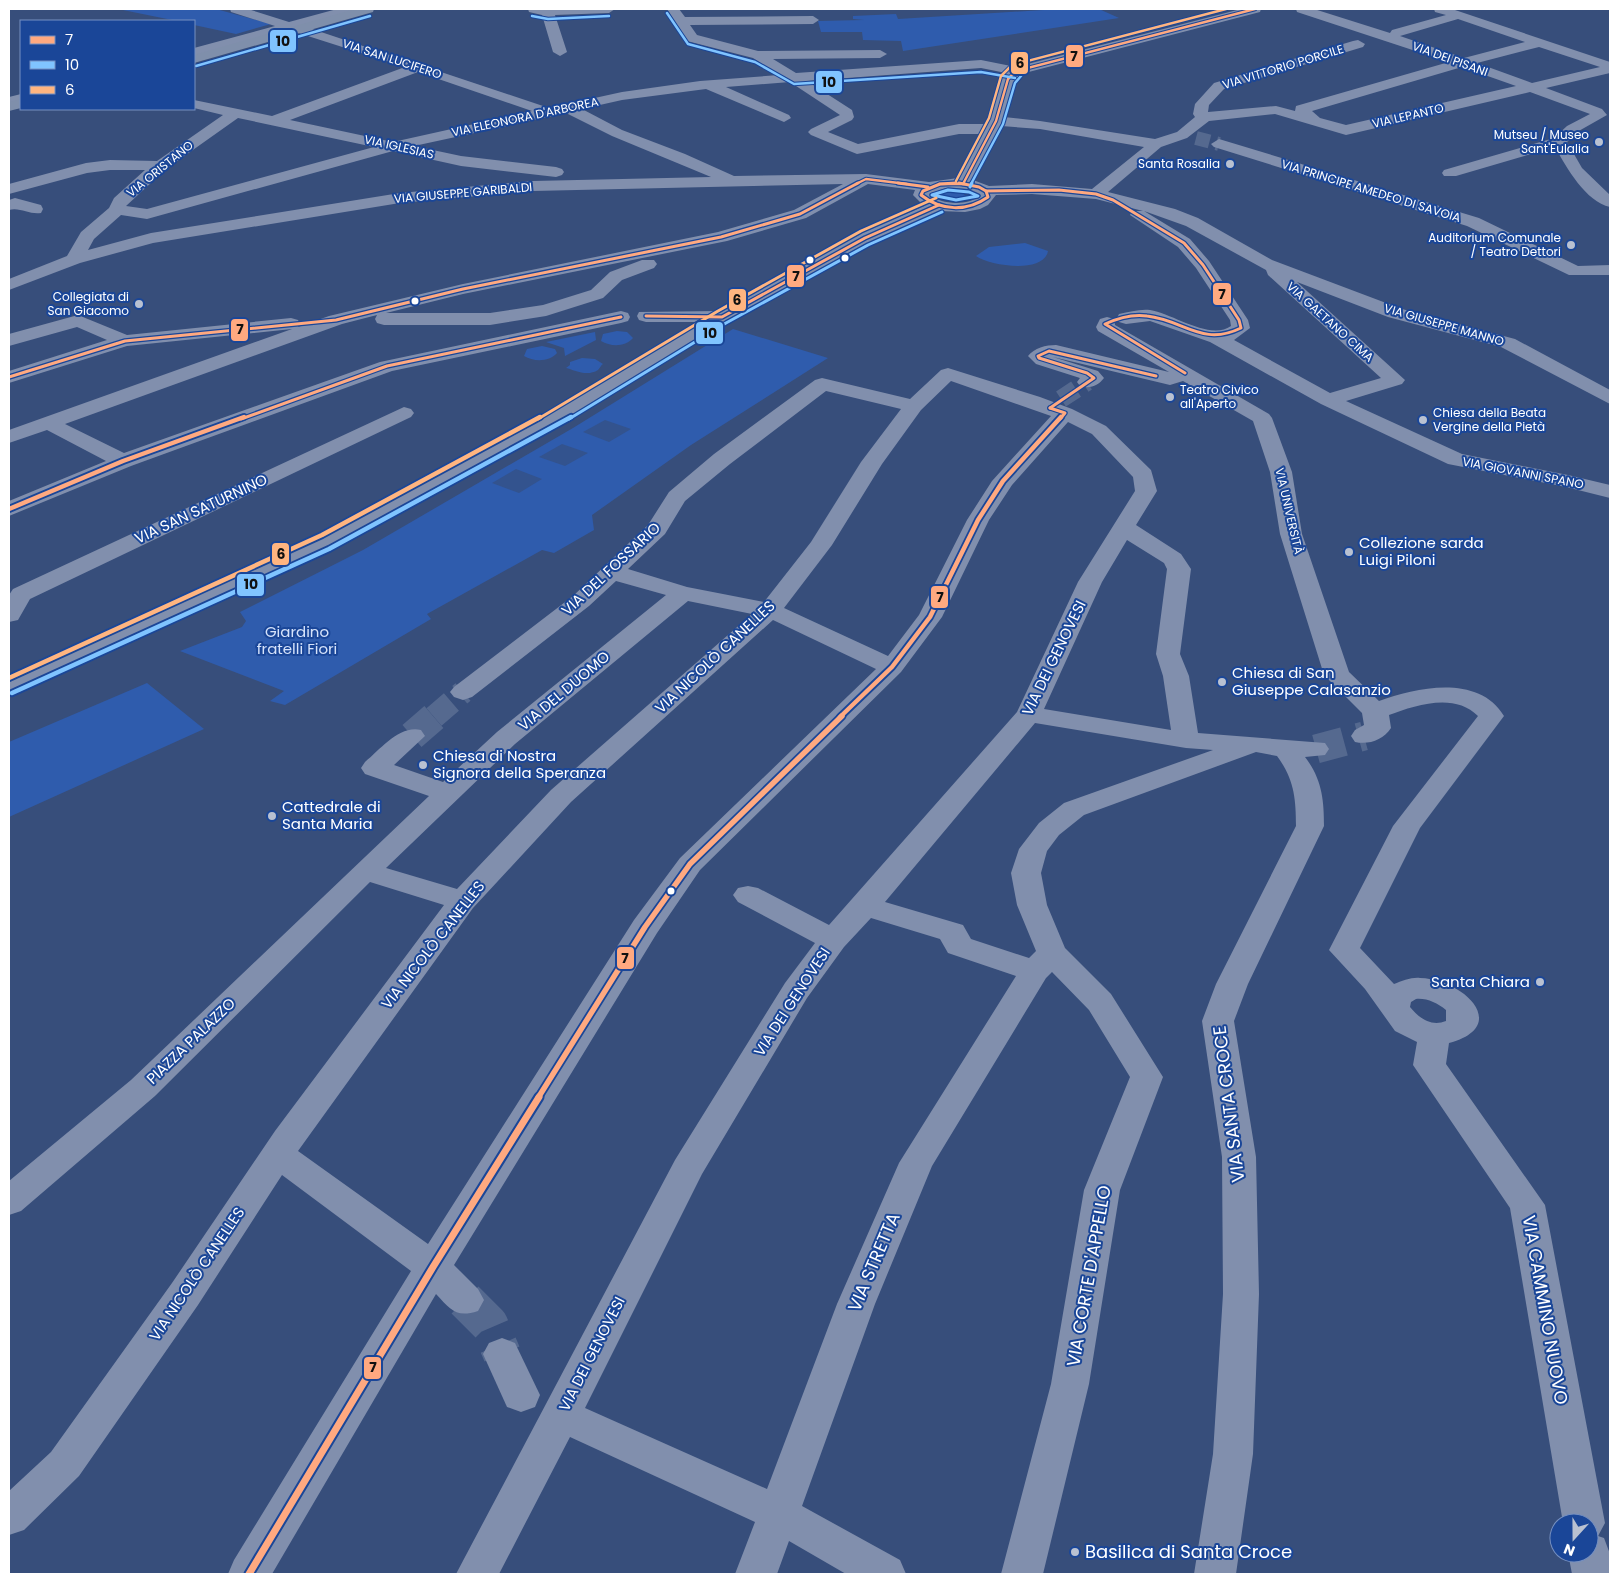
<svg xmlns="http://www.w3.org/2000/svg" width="1619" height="1583" viewBox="0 0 1619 1583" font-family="Poppins,sans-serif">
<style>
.green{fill:#2f5cad}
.water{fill:#33538e}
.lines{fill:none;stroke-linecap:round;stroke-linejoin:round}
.minor-tunnel-far4{stroke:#55698f;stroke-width:14;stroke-dasharray:14 7;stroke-linecap:butt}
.minor-tunnel-far3{stroke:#55698f;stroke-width:18;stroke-dasharray:18 9;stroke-linecap:butt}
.minor-tunnel-far2{stroke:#55698f;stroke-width:23;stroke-dasharray:23 11;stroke-linecap:butt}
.minor-tunnel-far1{stroke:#55698f;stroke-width:29;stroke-dasharray:29 15;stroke-linecap:butt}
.minor-tunnel{stroke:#55698f;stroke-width:38;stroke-dasharray:38 19;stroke-linecap:butt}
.minor{fill:#818fad;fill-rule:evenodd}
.major{fill:#7f8fab;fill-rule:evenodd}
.bus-1-far4-casing{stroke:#1a4698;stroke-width:4.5}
.bus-1-far3-casing{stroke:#1a4698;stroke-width:5.5}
.bus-1-far2-casing{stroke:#1a4698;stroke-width:8}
.bus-1-far1-casing{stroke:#1a4698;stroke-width:9}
.bus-1-casing{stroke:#1a4698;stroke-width:11}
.bus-2-far2-casing{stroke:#1a4698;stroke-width:4.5}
.bus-2-far1-casing{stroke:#1a4698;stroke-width:5.5}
.bus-2-casing{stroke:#1a4698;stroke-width:8}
.bus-3-far2-casing{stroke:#1a4698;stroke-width:4.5}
.bus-3-far1-casing{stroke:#1a4698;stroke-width:5.5}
.bus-3-casing{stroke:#1a4698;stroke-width:8}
.bus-1-far4{stroke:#ffa980;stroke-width:2.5}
.bus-1-far3{stroke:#ffa980;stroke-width:3}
.bus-1-far2{stroke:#ffa980;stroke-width:4.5}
.bus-1-far1{stroke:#ffa980;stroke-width:5.5}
.bus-1{stroke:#ffa980;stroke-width:7}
.bus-2-far2{stroke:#80c4ff;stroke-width:2.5}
.bus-2-far1{stroke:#80c4ff;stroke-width:3}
.bus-2{stroke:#80c4ff;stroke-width:4.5}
.bus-3-far2{stroke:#ffb580;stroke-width:2.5}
.bus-3-far1{stroke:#ffb580;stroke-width:3}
.bus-3{stroke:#ffb580;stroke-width:4.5}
.poi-dot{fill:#b9c1d1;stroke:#1a4698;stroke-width:2}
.bus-dot{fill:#fff;stroke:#1a4698;stroke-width:2}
.labels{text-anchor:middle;stroke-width:4;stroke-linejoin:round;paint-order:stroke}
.far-street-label{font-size:12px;fill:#fff;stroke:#1a4698}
.far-poi-label{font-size:12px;fill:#fff;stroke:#1a4698;text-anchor:end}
.street-label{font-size:15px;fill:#fff;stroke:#1a4698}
.poi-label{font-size:15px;fill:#fff;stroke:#1a4698;text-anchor:start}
.park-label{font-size:15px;fill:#d6e3fb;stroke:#1a4698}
.near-street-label{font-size:18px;fill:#fff;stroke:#1a4698}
.near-poi-label{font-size:18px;fill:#fff;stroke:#1a4698;text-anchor:start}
.line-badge{stroke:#1a4698;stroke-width:2}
.pale-badge-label{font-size:14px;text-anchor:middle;font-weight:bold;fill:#111}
</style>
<rect width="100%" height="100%" fill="#374e7b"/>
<g class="green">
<path d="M118 9H216L271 24 236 34 194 25V21H177Z"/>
<path d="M1059 9H1099L1119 18 903 51 901 41 863 40 862 32H821L818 21 864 20 853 19V16L896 14 898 19Z"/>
<path d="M951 190 960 191 966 196C959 202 945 202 937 195L942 191Z"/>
<path d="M1025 243 1048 251C1044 274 990 266 976 256L989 247Z"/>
<path d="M733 329 828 358 691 445 592 515 594 530 554 553 542 550 427 614 431 619 285 705 270 701 284 691 180 651 242 627 246 621 240 612 363 550 573 428Z"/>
<path d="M617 331 627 332 633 338C625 347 611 347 601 341L603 334Z"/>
<path d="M595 332 596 340 565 356 564 348 546 342Z"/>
<path d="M542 346 555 349 557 353C549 362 534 362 524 356L527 349Z"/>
<path d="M582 358 595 359 603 364C601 365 600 368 598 370 587 377 574 370 566 368L570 365V362Z"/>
<path d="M147 683 204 729 9 817V742Z"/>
</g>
<g class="water">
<path d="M605 420 631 429 609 442 583 432Z"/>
<path d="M562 444 588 453 565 466 539 457Z"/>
<path d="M516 469 542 479 519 493 492 483Z"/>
</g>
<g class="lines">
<path class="minor-tunnel-far4" d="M1196 138 1219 144"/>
<path class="minor-tunnel-far3" d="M1061 399 1087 382"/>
<path class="minor-tunnel-far2" d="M434 717 463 692"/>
<g class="minor-tunnel-far1">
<path d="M412 736 435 716"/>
<path d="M1316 749 1364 736"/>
</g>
<path class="minor-tunnel" d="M465 1300 489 1324 502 1354"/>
<g class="minor">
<path d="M230 9H248L289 22 337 9H356L355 12 303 26 549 108 622 92 700 81 779 75 753 58 687 41 667 9H679L685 17 813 16 819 20 813 24 690 25 697 35 758 51 880 50 887 54 880 58 773 59 796 73 981 60 1016 67 1241 9H1261L1260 12 1021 74 1015 80 1004 117 1040 121 1155 139 1177 132 1195 117 1193 114 1195 104 1214 83 1353 41 1358 40 1365 44 1363 47 1224 89 1209 105 1208 112 1276 106 1295 111 1296 106 1449 62 1297 12 1296 9H1314L1390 33 1392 30 1446 15 1435 12 1434 9H1452L1610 62V73L1546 88 1602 109 1607 115 1577 132 1567 142 1582 168 1610 195V207C1586 202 1566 167 1555 147L1456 176H1444L1442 173 1444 170 1554 138 1567 126 1590 114 1530 92 1346 135 1275 114 1209 121 1187 138 1161 147 1108 192 1175 209 1198 218 1272 260 1402 309 1515 339 1610 390V404L1501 347 1388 317 1297 282 1405 380 1402 384 1346 401 1462 454 1568 475 1610 485V498L1566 487 1448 464 1321 404 1210 342 1150 321 1126 324 1119 322 1117 318 1119 314C1130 312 1139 309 1150 310 1174 314 1210 341 1231 326L1230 320 1196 268 1178 247 1130 215 1132 211H1143L1096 199 1032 194 996 195 988 205 980 209 965 212 940 211 871 242 729 321 550 429 333 547 18 691 9 694V677L317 537 536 421 700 322H646L639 320 637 316 639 312 718 311 859 234 924 206 913 195 915 190 868 184 806 218 727 241 463 294 386 313H490L543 305 591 290 610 272 642 260H654L657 264 654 268 622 280 603 298 546 316 490 325H384L377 323 375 319 377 315 342 324 65 424 124 453 380 362 621 311 628 313 630 317 628 321 621 323 392 371 131 466 9 516V501L106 461 47 430 9 443V430L292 329 127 346 9 383V371L107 340 77 327 9 346V334L78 315 127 335 291 318 298 320 300 324 298 327 329 316 463 284 718 232 794 210 843 184 533 191 400 203 153 243 80 263 9 290V279L67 256 81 232 109 208 114 198 145 170H110L87 173 9 194V184L86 163 110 160 157 161 223 115 194 108V100L272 116 405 67 289 30 194 56V48L275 26 231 12ZM1458 19 1525 42 1464 58 1400 36ZM1539 47 1600 67 1532 83 1477 63ZM1462 67 1516 86 1346 125 1320 118 1312 111ZM981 68 1006 73 1001 79 987 124H959L858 144 828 132 852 120 854 117 852 110 807 81ZM418 72 532 111 393 142 290 120ZM790 82 840 115 811 129 808 132 811 135 852 152 857 154 959 134H982L958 178 929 182 866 174 734 176 685 154 622 130 582 109 622 100 706 89 784 122 791 118 789 115 726 87ZM566 113 612 136 711 177 533 181 400 193 151 233 88 250 94 239 121 215 147 219 393 151 461 166 556 177 562 175 564 172 562 169 556 167 461 156 414 146ZM238 118 374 147 147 209 126 206 166 169ZM1001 126 1040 129 1144 147 1092 189 1032 184 989 186 973 180ZM946 188 968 189 980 196C967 206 941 205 929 194ZM1144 211 1186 226 1266 270 1268 275 1381 378 1330 393 1234 340 1250 328 1248 320 1209 261 1190 239Z"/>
<path d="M528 9H615L609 13 555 15 567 52 560 56 553 52 542 15 529 12Z"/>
<path d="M21 94V103L9 106V97Z"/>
<path d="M1219 139 1479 218 1578 266 1610 265V275H1569L1467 226 1214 147 1211 144Z"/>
<path d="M15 198 41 205 43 209 41 213C30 215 20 207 9 210V200Z"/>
<path d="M1107 317 1114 319 1115 325 1269 414 1272 418 1292 472 1302 534 1349 672 1379 701C1417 687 1479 674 1504 716L1420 828 1360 948 1394 984C1402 981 1412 977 1420 978 1463 979 1512 1026 1449 1043L1446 1064 1545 1205 1605 1523 1598 1536 1604 1538 1610 1554V1574H1572L1568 1553H1589V1523H1563L1510 1208 1413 1065 1417 1042 1395 1031 1365 989 1329 950 1393 826 1478 716C1455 692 1415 705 1389 715L1391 728C1383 740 1369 745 1355 742L1351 736 1355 730 1364 725 1362 713 1324 675 1280 534 1270 472 1253 421 1183 381 1170 385 1053 357 1098 371 1104 378C1098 386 1090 389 1080 386L1077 382 1080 378 1036 364 1028 356C1034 348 1046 345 1056 345L1169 372 1098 331 1096 327 1100 319ZM1416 999C1427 998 1437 1003 1446 1010V1021C1431 1027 1419 1018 1410 1007L1411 1002Z"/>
<path d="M948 368 1040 397 1072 409 1106 426 1151 470 1157 491 1136 525 1181 554 1191 569 1180 654 1189 676 1198 733 1325 743 1329 749 1325 755 1305 757C1322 779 1324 800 1324 826L1248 984 1234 1021 1256 1157 1259 1294 1253 1454 1236 1574H1194L1213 1454 1223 1294 1222 1157 1202 1021 1216 984 1296 826C1296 798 1294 779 1277 756L1256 752 1084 815 1059 835 1047 851 1041 873 1047 905 1065 948 1111 994 1163 1077 1120 1190 1089 1384 1043 1574H1001L1051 1384 1084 1190 1130 1077 1089 1010 1052 972 1046 978 932 1166 875 1304 802 1506 900 1560 906 1574H846L789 1541 777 1574H735L755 1522 570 1437 499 1574H456L675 1160 785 983 815 943 738 902 733 895 738 888 748 886 758 888 829 925 1017 712 1078 582 1135 491 1133 477 1092 434 1068 422 1012 485 989 520 942 617 901 672 700 870 657 933 454 1265 478 1289 484 1300 478 1311C456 1318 451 1310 436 1294L272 1574H228L234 1560 411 1271 282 1175 198 1305 79 1476 24 1530 9 1535V1491L51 1452 172 1283 275 1131 444 905 370 882 155 1096 21 1211 9 1215V1181L131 1080 429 796 365 774 361 768 365 762C381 749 399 725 421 730L425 736 394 765 443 782 497 732 666 595 616 581 589 606 472 697 463 700 454 697 450 692 454 687 573 596 648 525 669 492 714 454 815 380 822 378 910 399 941 370ZM951 381 1051 416 992 481 967 520 919 615 888 656 784 608 832 545 882 464 921 410ZM826 391 901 409 861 462 811 542 764 602 687 587 628 569 665 534 685 501 730 464ZM1127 540 1164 563 1167 569 1156 654 1163 676 1171 730 1044 709 1102 582ZM688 601 752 614 551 790 457 889 386 868 515 744ZM773 620 876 669 680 858 634 920 428 1244 298 1151 473 908 571 802ZM1035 723 1186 748 1213 750 1064 803 1039 823 1019 849 1011 873 1017 905 1036 951 1029 958 971 939 963 925 885 902ZM871 918 940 939 948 953 1016 976 899 1163 837 1304 767 1489 585 1408 702 1174 807 998 844 947Z"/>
<path d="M404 407 411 409 414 413 411 417 30 599 18 620 9 622V595L13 589Z"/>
<path d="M502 1338 515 1343 540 1395 535 1407 521 1412 507 1407 483 1354 489 1343Z"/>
</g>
<g class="major">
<path d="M355 9H374L373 12 194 63V55Z"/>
<path d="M21 99V108L9 111V102Z"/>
</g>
<defs>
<g id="bus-1-far4">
<path d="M856 184 866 179 907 184"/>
<path d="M939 184H965"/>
<path d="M963 184 996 121 1008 79 1016 71 1255 9"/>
</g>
<g id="bus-1-far3">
<path d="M898 183 928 187"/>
<path d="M956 183 940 184 923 191 921 195C941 211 967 212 988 197L986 191 979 187 959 183"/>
<path d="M986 191 1059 190 1096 194 1113 200 1184 243 1203 265 1239 320 1241 328C1202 347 1184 320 1147 316 1133 314 1118 318 1105 324L1185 373"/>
<path d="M646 316 722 317 865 238 939 205"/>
<path d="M9 377 125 341 336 320 463 289 721 237 800 214 858 183"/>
<path d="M1050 408 1094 378 1087 373 1039 358 1038 356 1049 351 1156 376"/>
<path d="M1050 408 1065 413 1060 419"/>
<path d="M241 419 387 366 621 317"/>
</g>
<g id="bus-1-far2">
<path d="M9 509 123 461 244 417"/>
<path d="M840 717 892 667 930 617 978 520 1003 481 1061 417"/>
</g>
<path id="bus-1-far1" d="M538 1098 645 927 690 864 842 716"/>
<path id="bus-1" d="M249 1574 433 1267 539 1097"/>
<g id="bus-2-far2">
<path d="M667 13 688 44 755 62 794 84 981 72 1015 78"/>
<path d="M532 16 548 19 609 16"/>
<path d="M196 66 370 16"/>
<path d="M971 184 1003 124 1015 83 1021 76"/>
</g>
<g id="bus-2-far1">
<path d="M970 187 972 183"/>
<path d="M948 190 969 192 978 196 956 200 932 195Z"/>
<path d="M569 419 726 323 868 245 942 212"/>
</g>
<path id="bus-2" d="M12 693 329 549 571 417"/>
<path id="bus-3-far2" d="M956 181 989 118 1001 76 1012 65 1226 9"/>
<path id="bus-3-far1" d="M538 419 718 311 861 231 936 198"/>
<path id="bus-3" d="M9 678 322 535 540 417"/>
</defs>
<use href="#bus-1-far4" class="bus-1-far4-casing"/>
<use href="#bus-1-far3" class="bus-1-far3-casing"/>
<use href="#bus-1-far2" class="bus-1-far2-casing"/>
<use href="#bus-1-far1" class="bus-1-far1-casing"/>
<use href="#bus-1" class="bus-1-casing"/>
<use href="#bus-2-far2" class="bus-2-far2-casing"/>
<use href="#bus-2-far1" class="bus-2-far1-casing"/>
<use href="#bus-2" class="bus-2-casing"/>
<use href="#bus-3-far2" class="bus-3-far2-casing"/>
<use href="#bus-3-far1" class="bus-3-far1-casing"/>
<use href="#bus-3" class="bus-3-casing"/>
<use href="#bus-1-far4" class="bus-1-far4"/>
<use href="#bus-1-far3" class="bus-1-far3"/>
<use href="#bus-1-far2" class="bus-1-far2"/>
<use href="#bus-1-far1" class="bus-1-far1"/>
<use href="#bus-1" class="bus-1"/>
<use href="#bus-2-far2" class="bus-2-far2"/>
<use href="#bus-2-far1" class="bus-2-far1"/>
<use href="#bus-2" class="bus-2"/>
<use href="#bus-3-far2" class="bus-3-far2"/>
<use href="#bus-3-far1" class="bus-3-far1"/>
<use href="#bus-3" class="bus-3"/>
</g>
<g class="poi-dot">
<circle cx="1599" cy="142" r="5"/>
<circle cx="1230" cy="164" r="5"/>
<circle cx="1571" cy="245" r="5"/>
<circle cx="139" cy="304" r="5"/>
<circle cx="1170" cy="397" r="5"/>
<circle cx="1423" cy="420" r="5"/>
<circle cx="1349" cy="552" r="5"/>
<circle cx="1222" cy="682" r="5"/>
<circle cx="423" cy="765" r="5"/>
<circle cx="272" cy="816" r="5"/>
<circle cx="1540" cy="982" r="5"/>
<circle cx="1075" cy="1552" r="5"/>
</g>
<g class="bus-dot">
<circle cx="845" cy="258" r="4.5"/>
<circle cx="810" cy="260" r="4.5"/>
<circle cx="415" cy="301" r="4.5"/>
<circle cx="671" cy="891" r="4.5"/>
</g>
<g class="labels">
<g class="far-street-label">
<text transform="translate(392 59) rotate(18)" y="4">VIA SAN LUCIFERO</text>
<text transform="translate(1450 59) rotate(20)" y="4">VIA DEI PISANI</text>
<text transform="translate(1283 67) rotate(-17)" y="4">VIA VITTORIO PORCILE</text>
<text transform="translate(1408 116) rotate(-13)" y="4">VIA LEPANTO</text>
<text transform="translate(525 117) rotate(-12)" y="4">VIA ELEONORA D'ARBOREA</text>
<text transform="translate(399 147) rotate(13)" y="4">VIA IGLESIAS</text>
<text transform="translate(160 169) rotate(-39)" y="4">VIA ORISTANO</text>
<text transform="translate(1371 191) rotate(17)" y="4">VIA PRINCIPE AMEDEO DI SAVOIA</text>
<text transform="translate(463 193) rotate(-5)" y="4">VIA GIUSEPPE GARIBALDI</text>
<text transform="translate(1330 322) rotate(42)" y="4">VIA GAETANO CIMA</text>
<text transform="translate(1444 325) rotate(16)" y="4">VIA GIUSEPPE MANNO</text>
<text transform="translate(1523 473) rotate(11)" y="4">VIA GIOVANNI SPANO</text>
<text transform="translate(1289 511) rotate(77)" y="4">VIA UNIVERSITÀ</text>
</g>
<g class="far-poi-label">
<text x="1589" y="139">Mutseu / Museo<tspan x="1589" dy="14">Sant'Eulalia</tspan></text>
<text x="1220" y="168">Santa Rosalia</text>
<text x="1561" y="242">Auditorium Comunale<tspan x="1561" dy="14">/ Teatro Dettori</tspan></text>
<text x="129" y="301">Collegiata di<tspan x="129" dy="14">San Giacomo</tspan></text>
<text x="1180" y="394" text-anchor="start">Teatro Civico<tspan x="1180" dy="14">all'Aperto</tspan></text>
<text x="1433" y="417" text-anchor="start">Chiesa della Beata<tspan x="1433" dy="14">Vergine della Pietà</tspan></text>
</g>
<g class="street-label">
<text transform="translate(201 509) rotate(-25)" y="5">VIA SAN SATURNINO</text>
<text transform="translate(611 569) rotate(-43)" y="5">VIA DEL FOSSARIO</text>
<text transform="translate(715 657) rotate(-43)" y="5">VIA NICOLÒ CANELLES</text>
<text transform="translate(1054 658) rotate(-64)" y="5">VIA DEI GENOVESI</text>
<text transform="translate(564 691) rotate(-40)" y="5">VIA DEL DUOMO</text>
<text transform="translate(433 945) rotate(-52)" y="5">VIA NICOLÒ CANELLES</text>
<text transform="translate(792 1002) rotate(-57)" y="5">VIA DEI GENOVESI</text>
<text transform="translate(191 1041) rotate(-44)" y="5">PIAZZA PALAZZO</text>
<text transform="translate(197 1274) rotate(-56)" y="5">VIA NICOLÒ CANELLES</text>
<text transform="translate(592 1354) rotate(-63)" y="5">VIA DEI GENOVESI</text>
</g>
<g class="poi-label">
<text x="1359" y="548">Collezione sarda<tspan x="1359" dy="17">Luigi Piloni</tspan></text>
<text x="1232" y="678">Chiesa di San<tspan x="1232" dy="17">Giuseppe Calasanzio</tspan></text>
<text x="433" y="761">Chiesa di Nostra<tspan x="433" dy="17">Signora della Speranza</tspan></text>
<text x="282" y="812">Cattedrale di<tspan x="282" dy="17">Santa Maria</tspan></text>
<text x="1530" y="987" text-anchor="end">Santa Chiara</text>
</g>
<g class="park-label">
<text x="297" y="637">Giardino<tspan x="297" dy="17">fratelli Fiori</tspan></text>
</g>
<g class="near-street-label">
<text transform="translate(1229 1104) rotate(-97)" y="6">VIA SANTA CROCE</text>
<text transform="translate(874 1262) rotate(-67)" y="6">VIA STRETTA</text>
<text transform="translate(1089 1276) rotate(-80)" y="6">VIA CORTE D'APPELLO</text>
<text transform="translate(1545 1310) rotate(80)" y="6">VIA CAMMINO NUOVO</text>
</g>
<g class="near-poi-label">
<text x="1085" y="1558">Basilica di Santa Croce</text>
</g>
</g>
<g class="line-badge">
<rect x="269" y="29" width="28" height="24" rx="5" fill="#80c4ff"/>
<rect x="1065" y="44" width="19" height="24" rx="5" fill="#ffa980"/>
<rect x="1010" y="51" width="19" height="24" rx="5" fill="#ffb580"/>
<rect x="815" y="70" width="28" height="24" rx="5" fill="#80c4ff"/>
<rect x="786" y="264" width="19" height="24" rx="5" fill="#ffa980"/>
<rect x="1212" y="282" width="20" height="24" rx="5" fill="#ffa980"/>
<rect x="728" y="288" width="19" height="24" rx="5" fill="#ffb580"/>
<rect x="230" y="318" width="19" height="24" rx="5" fill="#ffa980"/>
<rect x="695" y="321" width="29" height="24" rx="5" fill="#80c4ff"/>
<rect x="271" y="542" width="19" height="24" rx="5" fill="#ffb580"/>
<rect x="236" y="573" width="29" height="24" rx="5" fill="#80c4ff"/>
<rect x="930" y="585" width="19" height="24" rx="5" fill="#ffa980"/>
<rect x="616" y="946" width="19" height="24" rx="5" fill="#ffa980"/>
<rect x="363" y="1356" width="19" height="24" rx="5" fill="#ffa980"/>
</g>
<g class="pale-badge-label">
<text x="283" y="46">10</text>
<text x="1074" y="61">7</text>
<text x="1020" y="68">6</text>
<text x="829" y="87">10</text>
<text x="796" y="281">7</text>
<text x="1222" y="299">7</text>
<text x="737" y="305">6</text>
<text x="240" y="334">7</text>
<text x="710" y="338">10</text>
<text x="281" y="559">6</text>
<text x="251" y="589">10</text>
<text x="940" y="602">7</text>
<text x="625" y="963">7</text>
<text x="373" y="1372">7</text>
</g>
<rect width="1619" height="1583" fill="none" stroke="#ffffff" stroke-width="20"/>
<rect x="20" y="20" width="175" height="90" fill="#1a4698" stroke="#7690c1"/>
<rect x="30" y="36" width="25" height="8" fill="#ffa980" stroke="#7690c1"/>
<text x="65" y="45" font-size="15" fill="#ffffff">7</text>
<rect x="30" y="61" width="25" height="8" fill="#80c4ff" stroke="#7690c1"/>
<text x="65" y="70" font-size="15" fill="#ffffff">10</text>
<rect x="30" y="86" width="25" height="8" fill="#ffb580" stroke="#7690c1"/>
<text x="65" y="95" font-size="15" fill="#ffffff">6</text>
<g transform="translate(1574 1538) rotate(201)"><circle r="24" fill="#1a4698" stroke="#7690c1"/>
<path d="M0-4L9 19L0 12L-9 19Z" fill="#b9c1d1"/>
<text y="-8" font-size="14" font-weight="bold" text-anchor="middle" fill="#ffffff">N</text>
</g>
</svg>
